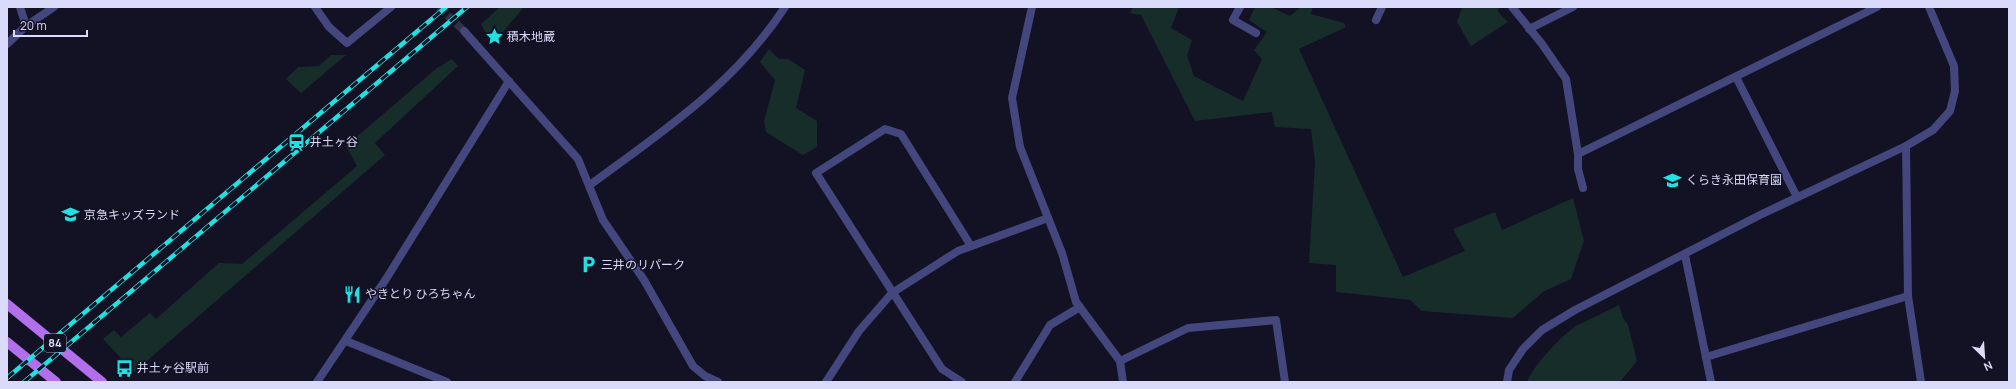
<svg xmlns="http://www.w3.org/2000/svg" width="2016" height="389" viewBox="0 0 2016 389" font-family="Manrope,'Noto Sans JP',sans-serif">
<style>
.green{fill:#162d2a}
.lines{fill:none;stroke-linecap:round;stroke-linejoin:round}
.street-tunnel{stroke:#313044;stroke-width:8;stroke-dasharray:8 4;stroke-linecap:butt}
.street{stroke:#43477d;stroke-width:8}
.primary{stroke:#b16fec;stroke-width:10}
.rail-casing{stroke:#1fe1e1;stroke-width:4.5}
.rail{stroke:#131224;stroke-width:3;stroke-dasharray:9;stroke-linecap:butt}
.labels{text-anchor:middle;stroke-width:3;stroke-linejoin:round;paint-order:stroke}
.shield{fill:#131224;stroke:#9e9eba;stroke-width:1}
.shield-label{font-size:11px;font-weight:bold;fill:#dadafa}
.poi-label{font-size:12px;fill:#dadafa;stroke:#131224;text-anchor:start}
</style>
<rect width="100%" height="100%" fill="#131224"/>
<g class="green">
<path d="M500 7H524L503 32 488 37 481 24Z"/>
<path d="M1133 7H1179L1171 28 1192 40 1187 56 1194 76 1243 101 1262 59 1254 50 1267 32 1249 20 1255 7H1271L1290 16 1301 7H1313L1311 14 1344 23 1346 27 1299 49 1403 277 1465 251 1453 229 1495 212 1502 230 1573 198 1584 241 1571 279 1544 291 1513 318 1422 311 1410 300 1336 292V265L1309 263 1315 162 1311 129 1275 127 1272 112 1195 121 1141 15 1130 13Z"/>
<path d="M1462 7H1499L1498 12 1508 22 1471 46 1457 22Z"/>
<path d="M769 49 779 59H788L805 70 796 108 817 121V147L803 155 766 132 764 121 775 80 760 62Z"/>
<path d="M331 55H346L301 93 286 79 298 67 319 66Z"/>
<path d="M452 59 458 66 375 143 385 155 134 372 103 339 114 330 121 337 150 313 156 319 219 263 242 264 357 166 346 146 437 68Z"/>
<path d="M1619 305 1623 318 1628 325 1637 361 1620 382H1527C1532 367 1562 335 1576 326 1590 319 1605 312 1619 305Z"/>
</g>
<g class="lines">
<path class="street-tunnel" d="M439 7 464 31"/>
<g class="street">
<path d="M20 7 26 26"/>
<path d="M315 7 329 27 347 43 391 7"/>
<path d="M1032 7 1012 98 1020 147 1062 253 1076 302 1120 361 1188 328 1276 320 1285 382"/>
<path d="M1240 7 1233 20 1256 33"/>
<path d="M1512 7 1542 44 1566 79 1578 154V169L1583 188"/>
<path d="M1376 20 1382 7"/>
<path d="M1529 29 1573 7"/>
<path d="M464 31 578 159 603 220 644 280 693 366 705 376 718 382"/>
<path d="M7 44 26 26 54 7"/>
<path d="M1736 77 1797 197"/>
<path d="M1906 146 1908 296 1921 382"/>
<path d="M1578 154 1877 7"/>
<path d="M590 185C663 131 734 85 785 7"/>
<path d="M1685 255 1711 382"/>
<path d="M346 341 447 382"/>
<path d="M1706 357 1908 296"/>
<path d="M1120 361 1123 382"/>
<path d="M317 382 386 279 509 81"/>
<path d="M826 382 859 331 892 293 958 251 1048 218"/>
<path d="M962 382 942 369 816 173 885 129 901 134 971 246"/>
<path d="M1015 382 1050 325 1080 307"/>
<path d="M1507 382 1509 370 1523 349 1542 330 1575 310 1760 215 1906 146 1933 130 1950 111 1955 91 1954 66 1929 7"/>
</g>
<g class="primary">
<path d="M7 304 102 382"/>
<path d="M7 342 56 382"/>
</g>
<defs>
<g id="rail">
<path d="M7 378 446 7"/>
<path d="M24 382 467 7"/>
</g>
</defs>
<use href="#rail" class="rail-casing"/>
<use href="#rail" class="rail"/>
</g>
<defs>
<symbol id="sight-bare" viewBox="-9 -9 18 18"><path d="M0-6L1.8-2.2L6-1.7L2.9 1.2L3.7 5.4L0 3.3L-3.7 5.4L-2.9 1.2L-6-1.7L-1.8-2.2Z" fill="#1fe1e1" stroke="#131224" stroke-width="2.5" paint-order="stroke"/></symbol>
<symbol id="station-bare" viewBox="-9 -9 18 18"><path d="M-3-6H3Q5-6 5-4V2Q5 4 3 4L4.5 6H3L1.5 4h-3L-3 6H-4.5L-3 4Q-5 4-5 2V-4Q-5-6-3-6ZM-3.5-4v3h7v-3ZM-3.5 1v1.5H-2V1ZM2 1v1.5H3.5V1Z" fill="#1fe1e1" stroke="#131224" stroke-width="2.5" paint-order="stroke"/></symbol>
<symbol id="school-bare" viewBox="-9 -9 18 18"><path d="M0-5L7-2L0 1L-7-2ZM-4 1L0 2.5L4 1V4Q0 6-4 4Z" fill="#1fe1e1" stroke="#131224" stroke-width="2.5" paint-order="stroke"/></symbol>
<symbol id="parking-bare" viewBox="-9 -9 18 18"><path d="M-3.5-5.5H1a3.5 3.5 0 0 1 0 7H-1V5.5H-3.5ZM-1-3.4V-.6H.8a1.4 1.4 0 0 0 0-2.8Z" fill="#1fe1e1" stroke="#131224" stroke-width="2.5" paint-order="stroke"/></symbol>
<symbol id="restaurant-bare" viewBox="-9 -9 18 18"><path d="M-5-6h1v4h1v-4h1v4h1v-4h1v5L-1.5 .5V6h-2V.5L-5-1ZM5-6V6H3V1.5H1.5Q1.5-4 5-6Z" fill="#1fe1e1" stroke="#131224" stroke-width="2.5" paint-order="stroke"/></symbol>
<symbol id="bus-bare" viewBox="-9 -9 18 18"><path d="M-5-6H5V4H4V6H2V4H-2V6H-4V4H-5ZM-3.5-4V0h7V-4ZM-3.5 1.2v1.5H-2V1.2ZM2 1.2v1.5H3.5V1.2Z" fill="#1fe1e1" stroke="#131224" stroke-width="2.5" paint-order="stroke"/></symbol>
</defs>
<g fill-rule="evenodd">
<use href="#sight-bare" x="482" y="24" width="25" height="25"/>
<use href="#station-bare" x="284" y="130" width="25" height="25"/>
<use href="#school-bare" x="1660" y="168" width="25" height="25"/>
<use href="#school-bare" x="58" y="202" width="25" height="25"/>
<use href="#parking-bare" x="576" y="252" width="25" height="25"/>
<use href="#restaurant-bare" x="340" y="282" width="25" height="25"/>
<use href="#bus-bare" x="112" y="356" width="25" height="25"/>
</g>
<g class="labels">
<rect class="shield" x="44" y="334" width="22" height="18" rx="3"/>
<g class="shield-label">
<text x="55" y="347">84</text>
</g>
<g class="poi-label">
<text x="507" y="41">積木地蔵</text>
<text x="310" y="146">井土ヶ谷</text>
<text x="1686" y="184">くらき永田保育園</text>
<text x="84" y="219">京急キッズランド</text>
<text x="601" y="269">三井のリパーク</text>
<text x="365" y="298">やきとり ひろちゃん</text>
<text x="137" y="372">井土ヶ谷駅前</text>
</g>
</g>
<rect width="2016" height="389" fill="none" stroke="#dadafa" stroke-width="16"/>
<g transform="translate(1984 357) rotate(155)" stroke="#131224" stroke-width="3" paint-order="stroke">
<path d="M0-3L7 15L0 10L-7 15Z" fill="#dadafa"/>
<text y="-6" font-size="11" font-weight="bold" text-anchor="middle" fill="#dadafa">N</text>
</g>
<path d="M14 30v6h73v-6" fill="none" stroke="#dadafa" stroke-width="2"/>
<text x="20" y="30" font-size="12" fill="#dadafa" stroke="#131224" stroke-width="3" paint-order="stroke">20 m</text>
</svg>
